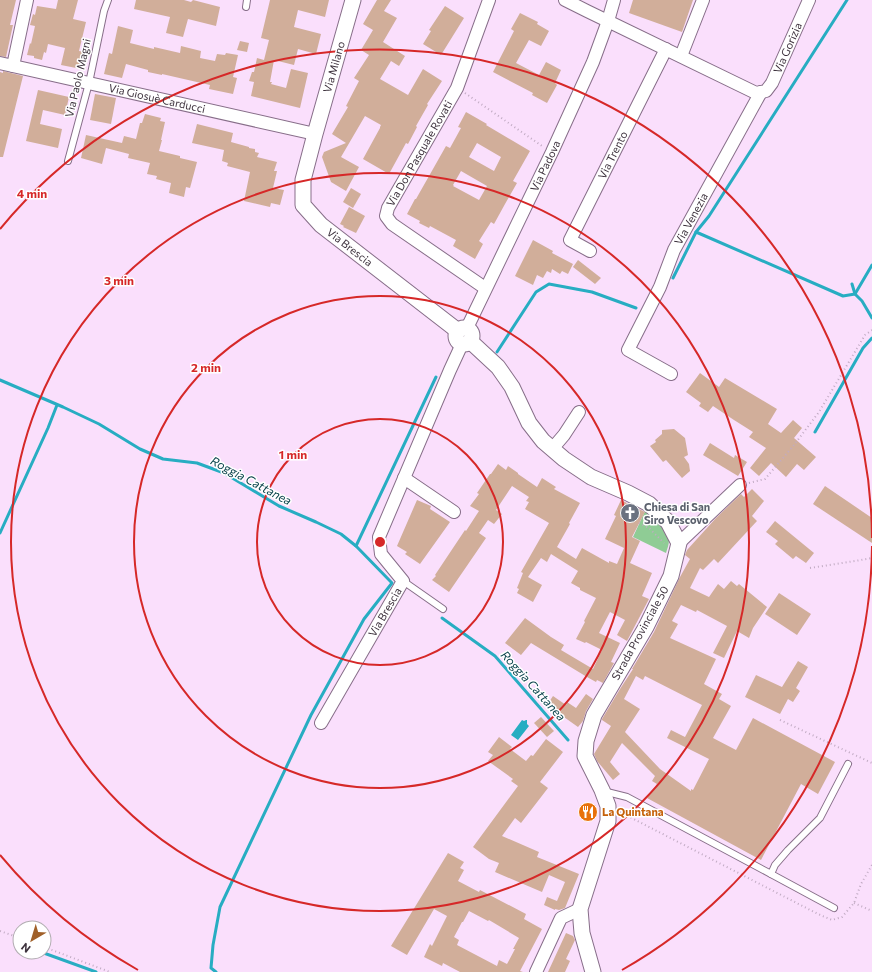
<svg xmlns="http://www.w3.org/2000/svg" width="872" height="972" viewBox="0 0 872 972" font-family="Commissioner,sans-serif">
<style>
.green{fill:#8fcc95}
.water{fill:#27adc2}
.lines{fill:none;stroke-linecap:round;stroke-linejoin:round}
.stream{stroke:#27adc2;stroke-width:3}
.building{fill:#d1ae9a;fill-rule:evenodd}
.service-casing{stroke:#876e89;stroke-width:8}
.minor-casing{stroke:#876e89;stroke-width:14}
.tertiary-casing{stroke:#876e89;stroke-width:17}
.path{stroke:#c1abc3;stroke-width:2;stroke-dasharray:1 3;stroke-linecap:butt}
.service{stroke:#fff;stroke-width:6}
.minor{stroke:#fff;stroke-width:12}
.tertiary{stroke:#fff;stroke-width:15}
.ring{fill:none;stroke:#d62828;stroke-width:2}
.labels{text-anchor:middle;stroke-width:3;stroke-linejoin:round;paint-order:stroke}
.street-label{font-size:11px;fill:#3e333e;stroke:#fff}
.worship-label{font-size:11px;font-weight:bold;fill:#5b616d;stroke:#fff;text-anchor:start}
.food-label{font-size:11px;font-weight:bold;fill:#c56008;stroke:#fff;text-anchor:start}
.water-label{font-size:12px;font-style:italic;fill:#0d454e;stroke:#fff}
.centre{fill:#d62828;stroke:#fff;stroke-width:2}
.ring-label{font-size:12px;text-anchor:middle;font-weight:bold;fill:#d62828;stroke:#fff;stroke-width:3;stroke-linejoin:round;paint-order:stroke}
</style>
<rect width="100%" height="100%" fill="#fadffc"/>
<path class="green" d="M645 511C656 516 667 529 669 540 669 545 667 549 666 553L633 537Z"/>
<path class="water" d="M522 720 524 721 526 720H527V724L529 726 518 740 511 735Z"/>
<g class="lines">
<g class="stream">
<path d="M696 232 709 216 847 0"/>
<path d="M673 278 696 232 843 296 855 294 872 265"/>
<path d="M852 284 855 294 862 301 872 318"/>
<path d="M497 352 536 292 549 284 592 292 636 308"/>
<path d="M0 380 63 407 99 424 140 449 163 459 197 463 224 473 279 506 316 522 341 534 356 546 392 583 364 619 311 715 220 907 213 945 211 968 216 972"/>
<path d="M815 432 863 348 872 338"/>
<path d="M0 533 48 428 57 405"/>
<path d="M356 546 436 377"/>
<path d="M442 618 495 656 568 740"/>
<path d="M41 952 96 972"/>
</g>
</g>
<g class="building">
<path d="M0 0H16L10 25H13L6 57 0 56Z"/>
<path d="M58 0H78L73 19 86 22 79 51 85 52 81 69 61 65 65 48 48 44 46 53 44 52 42 60 34 58V56L27 55 30 43 31 44 35 26 30 25 33 14 35 15 37 6 56 9Z"/>
<path d="M136 0H184L191 2 193 0 220 7 216 26 188 19 183 37 166 33 170 17 134 9Z"/>
<path d="M270 0H329L325 17 298 10 294 27 321 34 316 54 298 49 294 65 274 60 270 82H272L271 84 286 88 291 69 308 73 300 108 251 96 254 82 249 81 252 72H254L257 58 264 60 269 40 261 38Z"/>
<path d="M377 0H391L384 11 397 18 383 42 405 56 399 66 391 61 380 79 408 95 423 69 442 81 427 104 428 105 416 126 417 127 408 144 406 143 389 174 363 159 380 128V127L381 125 365 116 341 157 359 167 346 191 331 182 322 157 324 152 346 143 332 134 348 107 346 106 359 81 354 78 369 55 361 50 373 30 363 24Z"/>
<path d="M633 0H693L682 32 629 13Z"/>
<path d="M445 6 464 18 441 55 423 44 431 31 429 30Z"/>
<path d="M520 13 538 22 537 24 549 31 541 46 529 40 516 63 539 75 546 62 561 70 555 83 557 85 547 103 532 95 533 93 493 72 514 31 511 29Z"/>
<path d="M118 26 133 30 130 43 154 49V47L180 53 181 46 201 51 200 58 215 61 217 54 225 55 226 53 238 55 233 77 237 78 233 94 209 89 210 85 162 74V75L148 72V70L126 64 122 78 104 74 109 53 112 54Z"/>
<path d="M240 41 249 43 247 52 237 50Z"/>
<path d="M3 71 23 76 3 157H0V72L3 73Z"/>
<path d="M38 90 69 97 65 115 43 110 40 124 62 129 58 148 26 141Z"/>
<path d="M95 94 116 98 111 124 90 120Z"/>
<path d="M466 112 487 124 486 125 530 151 513 181 517 183 505 204 494 224 491 222 479 241 483 244 475 259 453 246 456 240 430 226 429 228 419 223 420 221 407 214 415 199H416L446 146 450 148 461 128 458 127ZM477 143 501 157 494 171 469 157ZM461 171 487 186 479 200 453 186 454 185H453Z"/>
<path d="M145 114 161 118 160 121 165 122 161 140H162L159 151 180 156V158L197 162 190 188 186 187 184 197 169 193 171 183 156 179 157 176 147 174 150 163 128 158 129 154 106 148 102 164 81 158 86 135 122 143 124 136 136 139 140 123H142Z"/>
<path d="M197 124 233 133 231 142 249 147V148L255 149V152L259 153 257 157 277 162 274 171H277L273 188 284 190 280 205 271 203 270 207 244 201 250 172 227 166 228 163 222 161 224 150 192 143Z"/>
<path d="M351 188 361 194 353 208 343 202Z"/>
<path d="M349 207 365 216 356 233 343 227 344 226 340 224Z"/>
<path d="M533 240 553 251 552 253 573 264 568 274 562 271 560 274 552 269 551 273 547 271 543 278 537 275 533 285 515 276Z"/>
<path d="M578 260 601 278 595 284 573 267Z"/>
<path d="M700 373 719 387 725 378 777 409 768 424 781 433 793 420 802 428 794 438 816 457 804 470 797 464 786 477 771 463 759 476 750 468 766 448 749 437 753 432 734 420 713 406 708 412 699 406 701 403 686 392Z"/>
<path d="M674 429 685 438 688 455 684 457 689 464 690 471 682 478 666 460 663 462 650 446 656 442 655 440 662 434V430Z"/>
<path d="M710 443 734 458 735 455 747 462 738 476 703 455Z"/>
<path d="M498 464 506 470 508 466 518 473V474L537 487 542 478 556 487 554 489 580 503 569 523 570 524 557 547 576 559 582 548 609 563V561L617 564 624 548 605 539 616 516 614 515 621 500 645 512 632 537 640 541 630 563 652 573 642 596 649 599 627 641 617 635 625 620 610 612 599 633 620 643 611 662 614 663 603 683 597 680 596 682 587 677 531 643 521 655 505 643 525 618 551 637 564 645 561 650 593 669 602 650 586 642 585 643 576 639 585 622 584 621 596 598 580 590V588L571 583 578 571 551 554 547 562 541 558 528 577 542 585 533 602 517 593 519 589 517 588 523 573 521 572 549 523 525 509 529 502 526 501 529 497 512 486 496 510 502 514 494 524 488 520 479 533 486 538 449 592 432 580 436 576 435 575 465 530 466 531 477 514 479 511 470 506 479 494 477 493 490 474H491Z"/>
<path d="M825 486 872 518V543L813 504Z"/>
<path d="M752 489 764 501 752 516 757 521 718 563 714 559 703 570 700 568 690 588 709 597 718 584 724 589 731 581 737 586 739 584 767 607 753 628 749 638 737 631 724 658 713 653 727 626 697 610 696 612 681 605 672 621 678 624 670 638 716 659 704 684 722 694 719 699 731 706 713 738 736 750 753 718 835 762 818 794 801 784 761 860 647 798 657 784 652 781 655 776 622 743 610 762 620 774 613 780 597 761 594 754 611 726 602 720V719L620 689 633 669H632L654 632 680 577 690 559 685 555 687 550 716 518 741 494 744 497ZM636 676 643 680 645 676 702 705 685 737 671 730 667 738 709 759 693 790 691 789V791L660 769 625 732 640 709 624 699Z"/>
<path d="M417 500 431 506 430 509 450 522 420 564 405 554 407 552 397 546Z"/>
<path d="M775 521 814 553 806 563 796 556 793 559 775 544 778 541 766 532Z"/>
<path d="M779 593 811 614 797 635 765 614Z"/>
<path d="M798 661 808 667 796 688 800 691 793 702 788 699 780 714 745 697 756 675 782 687Z"/>
<path d="M586 694 593 699 586 711 583 721 578 727 547 705 553 696 566 705 567 702 576 708Z"/>
<path d="M541 717 554 731 547 737 534 723Z"/>
<path d="M499 737 512 747 510 749 526 761 531 755 533 756 546 739 563 752 540 782 548 788 521 823 515 818 502 836 539 852 537 857 579 874 565 908 559 910 555 909V910L544 905 547 897 557 901 565 882 549 875 542 892 495 872 499 863 489 859 473 847 518 786 511 781 513 779 488 761 493 755 488 752Z"/>
<path d="M448 853 464 862 460 868 464 870 458 881 479 892 480 890 526 914 524 919 542 929 520 971 523 972H460L443 963 442 966 424 957 430 944 432 946 447 916 434 909 407 955 391 946ZM469 911 488 921 489 920 519 938 513 949H515L507 964 499 960 497 966 457 945 459 940 454 937 462 922H463Z"/>
<path d="M566 933 573 936 575 940 566 959 570 961 565 972H548Z"/>
</g>
<g class="lines">
<defs>
<g id="service">
<path d="M246 7 247 0"/>
<path d="M68 161 89 83 104 11 108 0"/>
<path d="M403 581 443 609"/>
<path d="M603 791 627 797 771 874 775 865 788 850 820 818 848 764"/>
<path d="M771 874 834 908"/>
</g>
<g id="minor">
<path id="s1" d="M565 0 587 11 756 93 766 91 772 83 809 0"/>
<path d="M681 56 703 0"/>
<path id="s2" d="M0 63 315 134"/>
<path d="M13 66 27 0"/>
<path id="s3" d="M590 251 570 240 666 49"/>
<path id="s4" d="M485 288 392 224 386 216 388 208 457 88 489 0"/>
<path id="s5" d="M467 328 552 152 593 62 608 21 614 0"/>
<path id="s6" d="M671 374 628 350 660 287 674 250 761 92"/>
<path d="M552 449 564 435 579 412"/>
<path d="M404 478 454 512"/>
<path d="M679 543 740 485"/>
<path id="s7" d="M321 723 403 581 381 554 379 537 450 370 462 344"/>
<path d="M536 972 561 918 580 909"/>
</g>
<g id="tertiary">
<path id="s8" d="M353 0 315 134 303 180V205L321 225 458 331"/>
<circle cx="464" cy="336" r="8"/>
<path d="M470 341 498 367 512 387 529 423 543 441 564 459 591 477 628 493 649 504 668 522 679 543 671 576 646 627 594 715 586 741 585 756 602 790 608 806V821L580 909 582 933 593 972"/>
</g>
</defs>
<use href="#service" class="service-casing"/>
<use href="#minor" class="minor-casing"/>
<use href="#tertiary" class="tertiary-casing"/>
<g class="path">
<path d="M465 93 542 146"/>
<path d="M749 483 765 479 794 445 819 412 865 335 872 330"/>
<path d="M639 523 649 528 664 543"/>
<path d="M810 568 855 561 872 558"/>
<path d="M780 720 872 763"/>
<path d="M620 812 818 914 832 920 842 917 854 903 861 884 872 865"/>
<path d="M854 903 872 911"/>
<path d="M0 931 20 938"/>
<path d="M44 947 110 972"/>
</g>
<use href="#service" class="service"/>
<use href="#minor" class="minor"/>
<use href="#tertiary" class="tertiary"/>
</g>
<g class="ring">
<circle cx="380" cy="542" r="123"/>
<circle cx="380" cy="542" r="246"/>
<circle cx="380" cy="542" r="369"/>
<path d="M872 546A492 492 0 0 1 622 970M138 970A492 492 0 0 1 0 855M0 229A492 492 0 0 1 872 538"/>
</g>
<defs>
<symbol id="church-disc" viewBox="-11 -11 22 22"><circle r="9.5" fill="#6b7280" stroke="#fff"/><path d="M-1.2-6h2.4v3.5h3.3v2.4h-3.3V6h-2.4V-.1h-3.3v-2.4h3.3Z" fill="#fff"/></symbol>
<symbol id="restaurant-disc" viewBox="-11 -11 22 22"><circle r="9.5" fill="#e8710a" stroke="#fff"/><path d="M-5-6h1v4h1v-4h1v4h1v-4h1v5L-1.5 .5V6h-2V.5L-5-1ZM5-6V6H3V1.5H1.5Q1.5-4 5-6Z" fill="#fff"/></symbol>
</defs>
<g fill-rule="evenodd">
<use href="#church-disc" x="619" y="502" width="22" height="22"/>
<use href="#restaurant-disc" x="577" y="801" width="22" height="22"/>
</g>
<g class="labels">
<g class="street-label">
<text dy="4" stroke="none"><textPath href="#s1" startOffset="271">Via Gorizia</textPath></text>
<text transform="translate(334 67) rotate(-74)" y="4">Via Milano</text>
<text transform="translate(78 78) rotate(-77)" y="4">Via Paolo Magni</text>
<text dy="4" stroke="none"><textPath href="#s2" startOffset="161">Via Giosuè Carducci</textPath></text>
<text dy="4" stroke="none"><textPath href="#s4" startOffset="194">Via Don Pasquale Rovati</textPath></text>
<text dy="4" stroke="none"><textPath href="#s3" startOffset="118">Via Trento</textPath></text>
<text dy="4" stroke="none"><textPath href="#s5" startOffset="180">Via Padova</textPath></text>
<text dy="4" stroke="none"><textPath href="#s6" startOffset="195">Via Venezia</textPath></text>
<text dy="4" stroke="none"><textPath href="#s8" startOffset="275">Via Brescia</textPath></text>
<text dy="4" stroke="none"><textPath href="#s7" startOffset="128">Via Brescia</textPath></text>
<text transform="translate(640 633) rotate(-61)" y="4">Strada Provinciale 50</text>
</g>
<g class="worship-label">
<text x="644" y="511">Chiesa di San<tspan x="644" dy="13">Siro Vescovo</tspan></text>
</g>
<g class="food-label">
<text x="602" y="816">La Quintana</text>
</g>
<g class="water-label">
<text transform="translate(251 481) rotate(28)" y="4">Roggia Cattanea</text>
<text transform="translate(533 686) rotate(48)" y="4">Roggia Cattanea</text>
</g>
</g>
<circle cx="380" cy="542" r="6" class="centre"/>
<g class="ring-label">
<text x="32" y="198">4 min</text>
<text x="119" y="285">3 min</text>
<text x="206" y="372">2 min</text>
<text x="293" y="459">1 min</text>
</g>
<g transform="translate(32 940) rotate(218)"><circle r="19" fill="#ffffff" stroke="#b2adb2"/>
<path d="M0-3L7 15L0 10L-7 15Z" fill="#a06029"/>
<text y="-6" font-size="11" font-weight="bold" text-anchor="middle" fill="#3e333e">N</text>
</g>
</svg>
